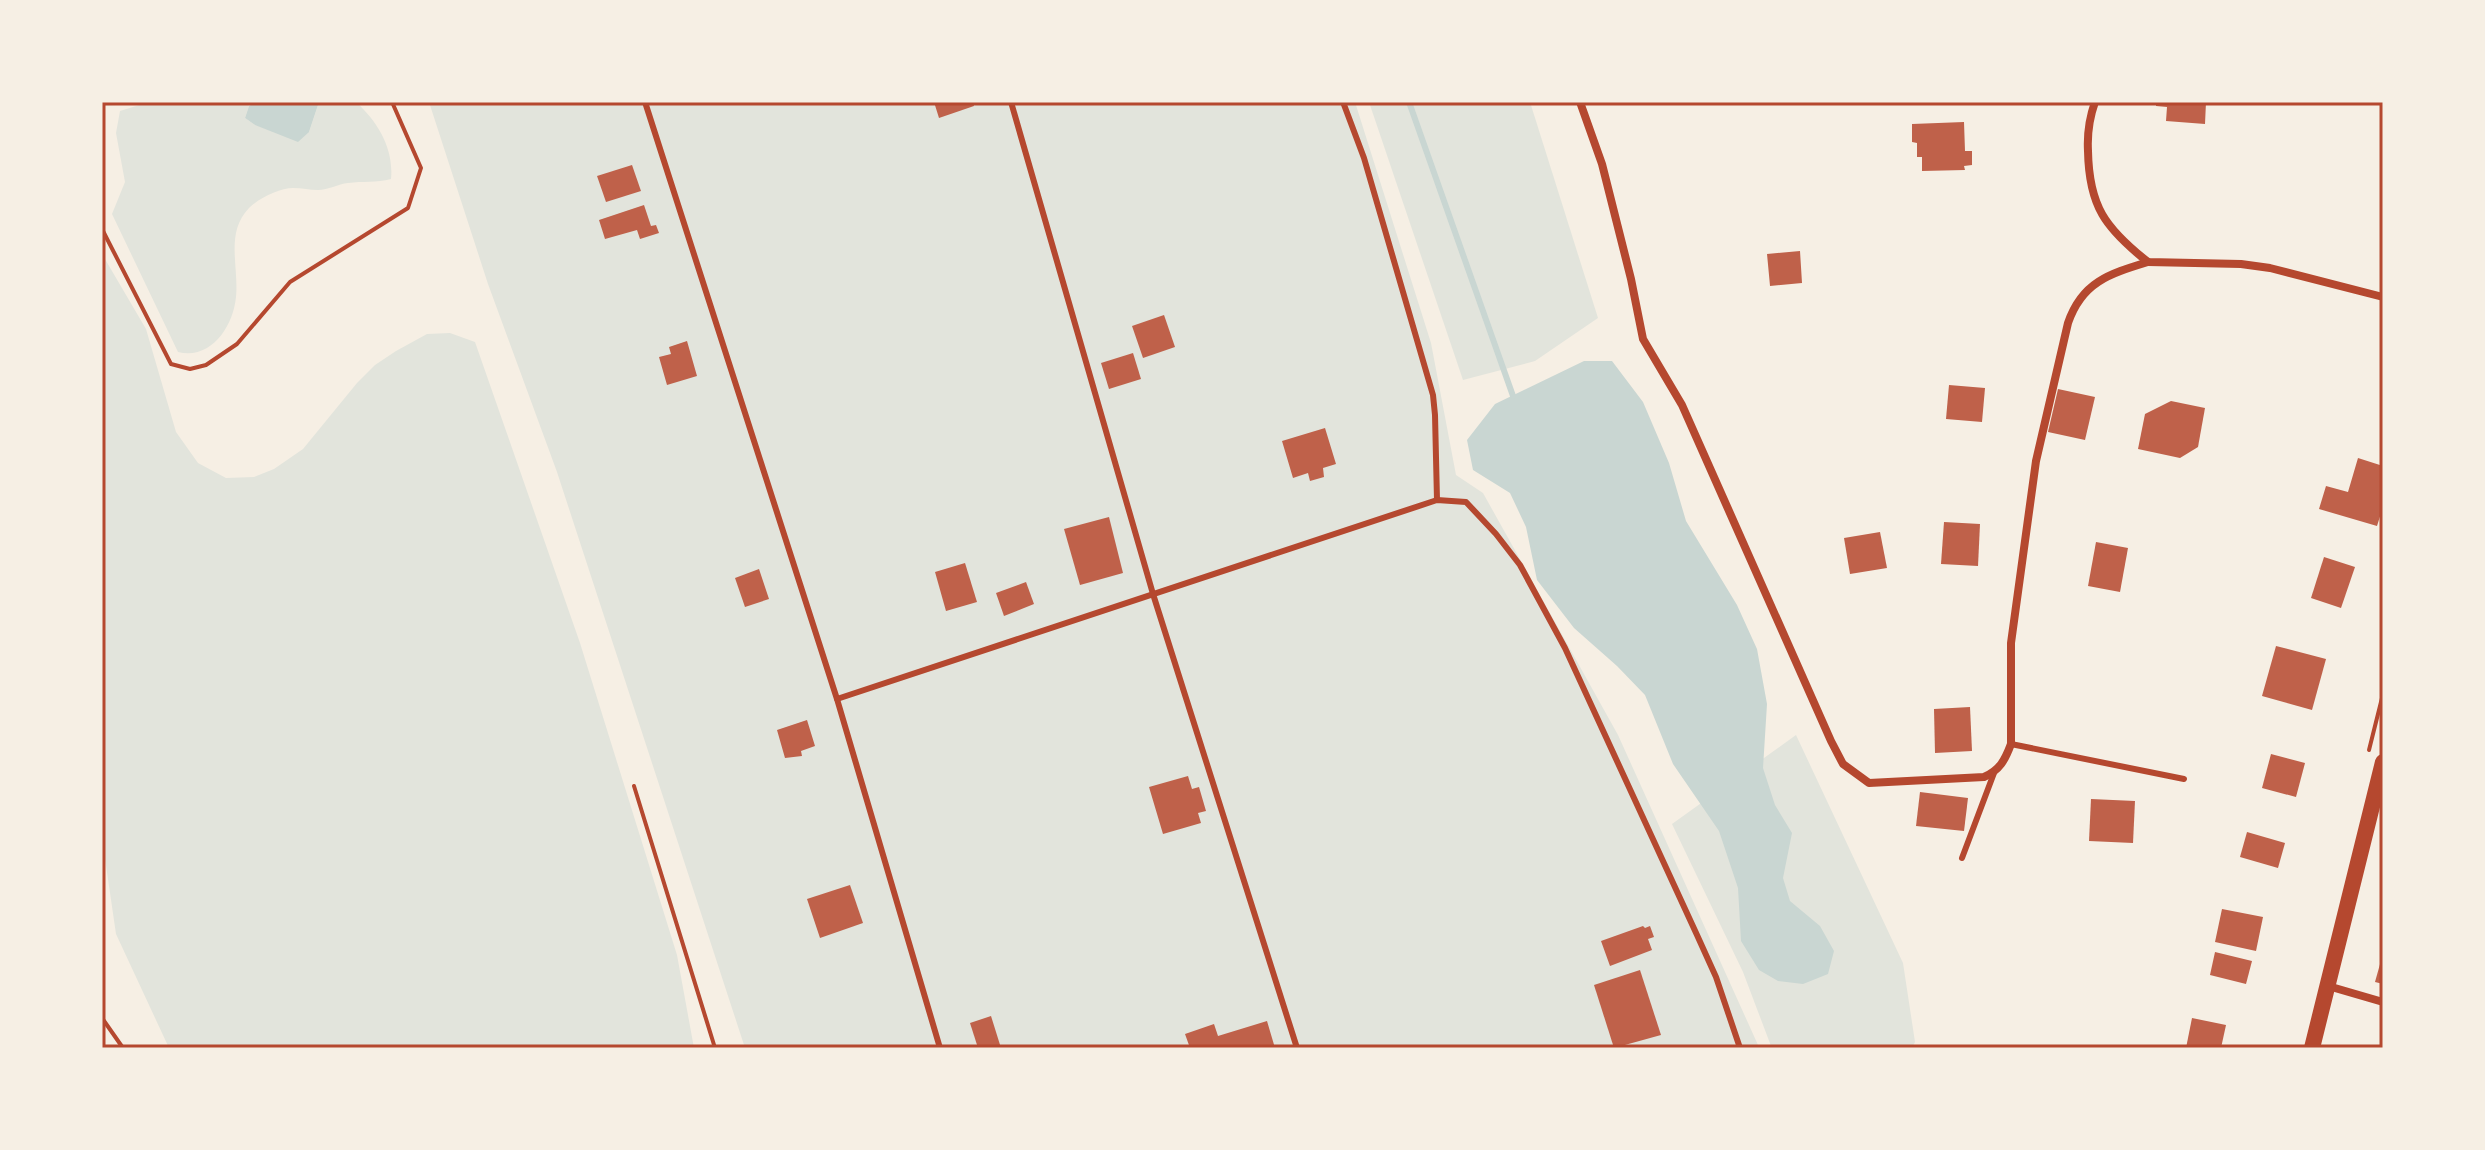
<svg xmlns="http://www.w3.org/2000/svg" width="2485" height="1150" viewBox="0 0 2485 1150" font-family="'Roboto Condensed',sans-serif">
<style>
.green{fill:#e2e4dc}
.water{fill:#c9d6d2}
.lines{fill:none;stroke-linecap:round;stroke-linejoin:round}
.stream{stroke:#c9d6d2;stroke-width:6}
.building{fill:#bf614a}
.path{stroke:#b5482f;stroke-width:4}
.service{stroke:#b5482f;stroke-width:6}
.minor{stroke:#b5482f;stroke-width:8}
.secondary{stroke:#b5482f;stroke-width:16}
.neatline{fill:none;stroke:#b5482f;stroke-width:3}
</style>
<rect width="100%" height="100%" fill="#f6efe4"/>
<g class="green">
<path d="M102 102H245L249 106 245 118 255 125 309 132 319 102H356C378 122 394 149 391 179 376 183 363 181 348 183 338 184 328 190 318 190 310 190 302 188 293 188 280 188 259 198 249 208 225 233 239 266 236 297 233 327 211 360 178 352L112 214 125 182 116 133 120 111 146 103 102 106Z"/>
<path d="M429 102H1355L1431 343 1456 475 1483 493 1618 735 1758 1045 1771 1046 1743 972 1672 824 1796 735 1903 963 1915 1042 1912 1048H745L557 472 488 284Z"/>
<path d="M1369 102H1530L1598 318 1535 361 1463 380Z"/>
<path d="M102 254 146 329 176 432 198 463 226 478 254 477 274 469 303 449 357 383 375 365 396 351 427 334 450 333 475 342 580 643 677 955 694 1048H169L116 934 102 838Z"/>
</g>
<g class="water">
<path d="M256 102H319L309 132 298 142 255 125 245 118 249 106Z"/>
<path d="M1584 361H1612L1643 402 1669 463 1686 521 1737 605 1757 649 1767 704 1763 768 1775 805 1792 833 1783 878 1790 901 1820 926 1834 951 1828 974 1803 984 1778 981 1759 970 1741 941 1738 888 1719 831 1673 764 1645 695 1617 666 1574 628 1537 580 1526 527 1510 493 1473 470 1467 440 1495 404Z"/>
</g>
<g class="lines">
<path class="stream" d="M1409 102 1513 396"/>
</g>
<g class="building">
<path d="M934 102H973L974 106 939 118Z"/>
<path d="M2156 102H2206L2205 124 2166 121 2167 107 2156 106Z"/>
<path d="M1964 122 1965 151H1972V165L1964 166 1965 170 1922 171V157H1917V143L1912 142V124Z"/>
<path d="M632 165 641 191 606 202 597 176Z"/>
<path d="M644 205 651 226 656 225 659 233 640 239 637 230 605 239 599 220Z"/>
<path d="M1800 251 1802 283 1770 286 1767 254Z"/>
<path d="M1164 315 1175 347 1143 358 1132 326Z"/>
<path d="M687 341 697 376 667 385 659 357 671 354 669 347Z"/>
<path d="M1133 353 1141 379 1109 389 1101 363Z"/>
<path d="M1949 385 1985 388 1982 422 1946 419Z"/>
<path d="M2058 389 2095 397 2085 440 2048 432Z"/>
<path d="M2171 401 2205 408 2198 447 2180 458 2138 449 2145 414Z"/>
<path d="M1325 428 1336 464 1323 468 1324 477 1310 481 1308 473 1293 478 1282 441Z"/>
<path d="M2358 458 2383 466V507L2377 526 2319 509 2326 486 2348 492Z"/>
<path d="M1109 517 1123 573 1080 585 1064 529Z"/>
<path d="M1944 522 1980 524 1978 566 1941 564Z"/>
<path d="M1880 532 1887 568 1850 574 1844 538Z"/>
<path d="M2096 542 2128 548 2120 592 2088 586Z"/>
<path d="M2324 557 2355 567 2341 608 2311 598Z"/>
<path d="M965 563 977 602 946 611 935 572Z"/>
<path d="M759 569 769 599 745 607 735 578Z"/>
<path d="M1026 582 1034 604 1004 616 996 593Z"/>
<path d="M2276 646 2326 659 2312 710 2262 696Z"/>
<path d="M1970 707 1972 751 1935 753 1934 709Z"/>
<path d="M807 720 815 746 801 751 802 756 785 758 777 730Z"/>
<path d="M2271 754 2305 763 2296 797 2262 788Z"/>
<path d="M1188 776 1192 789 1199 787 1206 811 1198 813 1201 823 1163 834 1149 787Z"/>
<path d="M1920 792 1968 798 1964 831 1916 826Z"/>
<path d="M2091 799 2135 801 2133 843 2089 841Z"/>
<path d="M2247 832 2285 843 2278 868 2240 857Z"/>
<path d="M850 885 863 923 820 938 807 899Z"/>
<path d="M2222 909 2263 917 2256 951 2215 942Z"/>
<path d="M1643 926 1645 928 1650 926 1654 937 1648 939 1652 950 1610 966 1601 941Z"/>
<path d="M2215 952 2252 961 2246 984 2210 975Z"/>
<path d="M2382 957H2383V984L2375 982Z"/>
<path d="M1640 970 1661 1035 1614 1048 1594 985Z"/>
<path d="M991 1016 1001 1048H978L970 1023Z"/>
<path d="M2192 1018 2226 1025 2221 1048H2186Z"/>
<path d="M1267 1021 1275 1048H1190L1185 1034 1214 1024 1218 1036Z"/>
</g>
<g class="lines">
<g class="path">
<path d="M102 229 171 364 190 369 206 365 237 344 290 282 408 208 421 168 392 102"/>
<path d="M2369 750 2383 694"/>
<path d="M634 786 715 1048"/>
<path d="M102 1018 123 1048"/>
</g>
<g class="service">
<path d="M645 102 837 699 940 1048"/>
<path d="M1011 102 1153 594 1297 1048"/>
<path d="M1343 102 1364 158 1433 395 1435 415 1437 500"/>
<path d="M837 699 1437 500 1466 502 1496 534 1520 565 1565 648 1697 935 1716 977 1740 1048"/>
<path d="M2011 744 2184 779"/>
<path d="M1962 858 1994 773"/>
</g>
<g class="minor">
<path d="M1580 102 1602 164 1631 279 1643 339 1682 405 1831 741 1843 764 1869 783 1984 777C2000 770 2005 760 2011 744V643L2036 461 2068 323C2082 282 2109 274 2148 262"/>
<path d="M2095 102C2089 119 2087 133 2088 151 2089 206 2105 228 2148 262L2241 264 2270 268 2383 297"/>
<path d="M2328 986 2383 1002"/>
</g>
<path class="secondary" d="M2312 1048 2383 762"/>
</g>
<rect width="2485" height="1150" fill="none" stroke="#f6efe4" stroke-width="208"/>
<rect x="104" y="104" width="2277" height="942" class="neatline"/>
</svg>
